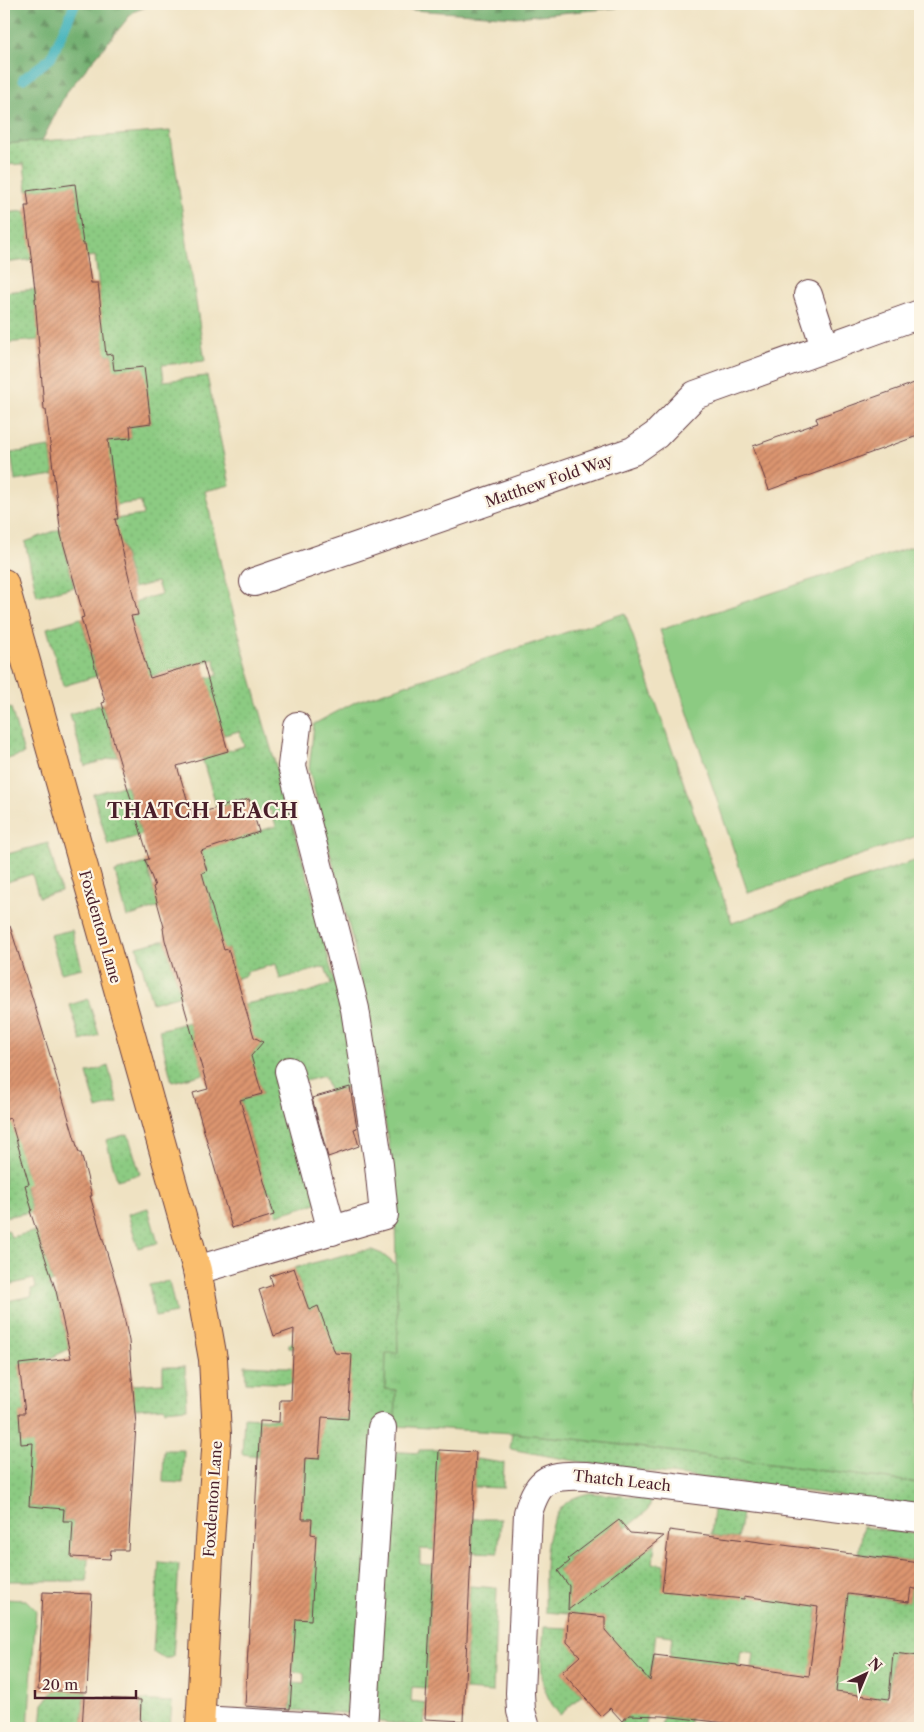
<svg xmlns="http://www.w3.org/2000/svg" width="924" height="1732" viewBox="0 0 924 1732" font-family="'Libre Caslon Text',serif">
<style>
.grass{fill:url(#grass-dots);stroke:#6b7556;fill-rule:evenodd}
.forest{fill:url(#forest-firs);stroke:#5e674e}
.park{fill:url(#park-tufts);stroke:#6b7556}
.pitch{fill:#8ccb82;stroke:#6b7556}
.lines{fill:none;stroke-linecap:round;stroke-linejoin:round}
.stream{stroke:#43b3bc;stroke-width:10}
.building{fill:url(#building-hatch)}
.minor-casing{stroke:#633c42;stroke-width:30}
.major-casing{stroke:#633c42;stroke-width:30}
.minor{stroke:#fff;stroke-width:28}
.major{stroke:#fabe6e;stroke-width:28}
.labels{text-anchor:middle;stroke-width:4.5;stroke-linejoin:round;paint-order:stroke}
.street-label{font-size:15px;fill:#4a1f2b;stroke:#fcf5e5}
.district-label{font-size:20px;font-weight:bold;letter-spacing:1px;fill:#4a1f2b;stroke:#fcf5e5}
</style>
<defs>
<pattern id="grass-dots" width="8" height="8" patternUnits="userSpaceOnUse" patternTransform="scale(1.25)"><rect width="8" height="8" fill="#8ccb82"/><path d="M2 2h.1M6 6h.1" fill="none" stroke="#7aae70" stroke-width="1.8" stroke-linecap="round"/></pattern>
<pattern id="forest-firs" width="22" height="20" patternUnits="userSpaceOnUse" patternTransform="scale(1.25)"><rect width="22" height="20" fill="#71af70"/><path d="M5 1l3.5 6h-7zM16 11l3.5 6h-7z" fill="#5f8e5c"/></pattern>
<pattern id="park-tufts" width="24" height="20" patternUnits="userSpaceOnUse" patternTransform="scale(1.25)"><rect width="24" height="20" fill="#8ccb82"/><path d="M3 7l-1-3M5 7V3M7 7l1-3M15 17l-1-3M17 17v-4M19 17l1-3" fill="none" stroke="#7aae70"/></pattern>
<pattern id="building-hatch" width="6" height="6" patternUnits="userSpaceOnUse" patternTransform="scale(1.25)"><rect width="6" height="6" fill="#dc9570"/><path d="M-1 1l2-2M0 6l6-6M5 7l2-2" fill="none" stroke="#b4795c"/></pattern>
</defs>
<rect width="100%" height="100%" fill="#fcf5e5"/>
<filter id="ink" filterUnits="userSpaceOnUse"><feTurbulence type="fractalNoise" baseFrequency=".02" numOctaves="2"/><feDisplacementMap in="SourceGraphic" scale="10" xChannelSelector="R" yChannelSelector="G"/><feConvolveMatrix kernelMatrix="1 2 1 2 8 2 1 2 1" color-interpolation-filters="sRGB"/></filter>
<filter id="wash" filterUnits="userSpaceOnUse"><feTurbulence type="fractalNoise" baseFrequency=".0096" numOctaves="4" result="noise"/><feDisplacementMap in="SourceGraphic" scale="20" xChannelSelector="R" yChannelSelector="G"/><feGaussianBlur stdDeviation="1.12" result="paint"/><feColorMatrix in="noise" values="0 0 0 0 0 0 0 0 0 0 0 0 0 0 0 0 0 1.4 0 .05"/><feComposite in="paint" operator="in"/></filter>
<g filter="url(#wash)">
<rect width="100%" height="100%" fill="#efe2c2"/>
<g class="grass">
<path d="M170 131 205 361 162 365 164 381 207 376 230 485 205 491 221 565 243 650 310 886 342 1012 359 1116 350 1087 330 1093 324 1076 302 1082 317 1203 277 1215 270 1191 267 1192 240 1100 262 1094 257 1078 235 1084 250 1035 244 1004 306 993 331 984 325 967 280 979 276 964 246 972 247 975 222 983 219 972 234 968 228 949 213 953 189 920 214 913 210 898 201 901 194 875 207 871 201 850 276 826 271 810 254 815 249 799 217 808 202 758 244 746 239 731 224 735 219 722 156 694 218 675 214 659 106 688 145 663 131 616 138 615 135 603 137 601 161 594 157 582 133 588 122 546 102 551 115 519 143 515 141 502 113 505 115 494 106 440 131 438 130 426 151 423 149 407 113 411 112 354 40 360V357L83 299 100 297 95 256 87 257 75 245 81 230 75 185 27 191 24 164 4 165V144Z"/>
<path d="M25 211 35 259 4 263V213Z"/>
<path d="M37 289V298H35L39 340 4 343V292Z"/>
<path d="M50 447 54 475 15 481 11 453Z"/>
<path d="M60 529 74 587 37 596 25 542Z"/>
<path d="M81 618 97 676 63 686 47 628Z"/>
<path d="M102 704 118 756 85 766 70 714Z"/>
<path d="M11 708 24 754 4 760V710Z"/>
<path d="M126 785 142 835 108 845 93 794Z"/>
<path d="M48 843 61 891 39 897 32 874 4 883V855Z"/>
<path d="M146 863 159 907 127 917 115 872Z"/>
<path d="M72 930 82 968 61 973 50 935Z"/>
<path d="M165 940 181 995 152 1003 137 947Z"/>
<path d="M88 999 99 1035 81 1041 70 1005Z"/>
<path d="M189 1022 204 1074 172 1082 159 1030Z"/>
<path d="M108 1066 118 1103 97 1109 87 1073Z"/>
<path d="M19 1115 22 1158 25 1172 36 1169 40 1181 25 1186 32 1212 4 1217V1117V1119Z"/>
<path d="M128 1134 140 1174 117 1180 106 1140Z"/>
<path d="M148 1208 158 1243 138 1248 128 1214Z"/>
<path d="M8 1230 11 1237 37 1231 53 1282 48 1285 58 1299 69 1349 44 1361 19 1364 21 1379 48 1412 20 1413 21 1443H49L29 1506 51 1508 64 1502 63 1521 91 1522 72 1528V1545L80 1546V1558H88L87 1581H4V1231ZM34 1279 36 1288 31 1289 32 1296 7 1301 4 1286Z"/>
<path d="M372 1250 382 1254 397 1266 398 1354H386L385 1389 396 1390 395 1426 357 1714 290 1710 292 1683 304 1684V1673L293 1672 294 1619 316 1535 302 1534 303 1528H312V1520L302 1519 305 1458 319 1459 320 1442 260 1421 258 1456 242 1454 244 1417 307 1421V1417L348 1419 295 1352V1349L289 1348V1344L317 1334 318 1306 309 1310 294 1268 359 1251Z"/>
<path d="M169 1281 176 1313 155 1317 149 1285Z"/>
<path d="M245 1365 305 1368 304 1384 246 1382Z"/>
<path d="M163 1367H185L187 1408 165 1410 164 1407 134 1409 132 1385 163 1383Z"/>
<path d="M512 1433 575 1439 920 1483V1506L592 1464 510 1449Z"/>
<path d="M164 1450H184L183 1483 163 1482Z"/>
<path d="M419 1450H439L434 1550 420 1549V1564L432 1565 427 1688 412 1687 411 1701 426 1703 424 1727 372 1721 388 1451 419 1453Z"/>
<path d="M476 1459 504 1463 503 1488 474 1487Z"/>
<path d="M590 1493 652 1499 648 1510 626 1528 619 1521 568 1559 570 1561 558 1570 580 1600 655 1543 653 1563 664 1565 662 1586 685 1589 687 1581 700 1582 701 1573 710 1574 708 1590 711 1596 723 1597 726 1593 728 1579H738L742 1540 755 1541 748 1596 771 1599 773 1583 793 1586 791 1603 810 1606 812 1588 821 1589 825 1554 852 1558 848 1594 909 1602 911 1588 920 1590V1656L893 1653 890 1682 886 1699 849 1694 848 1698 835 1696 845 1613 817 1609 814 1639 827 1641 820 1691 799 1688 800 1682 781 1680 780 1685 769 1684 770 1671 752 1668 754 1653 741 1651 737 1683 715 1680 717 1666 712 1662 700 1660 696 1665 694 1679 681 1677V1671L670 1670 669 1663 672 1636 656 1634 647 1702 646 1728H615L645 1700 627 1680 637 1671 625 1658 614 1667 605 1657 618 1645 600 1624H605V1617L545 1612C546 1580 539 1527 566 1503 573 1497 582 1495 590 1493Z"/>
<path d="M714 1509 742 1513 738 1539 711 1535Z"/>
<path d="M473 1519H501L498 1553 472 1552Z"/>
<path d="M863 1527 915 1534 912 1562 859 1554Z"/>
<path d="M159 1562 179 1564 173 1657C164 1660 160 1657 153 1652Z"/>
<path d="M470 1586 497 1588 493 1692 465 1690Z"/>
<path d="M544 1627 595 1629 573 1648 580 1656 562 1672 582 1695 560 1715C535 1686 542 1662 544 1627Z"/>
<path d="M55 1690 87 1692 86 1697H84L82 1728H41L43 1704Z"/>
<path d="M141 1700 172 1702 170 1727 131 1726 132 1714H141Z"/>
<path d="M663 1716 690 1719 689 1728H661Z"/>
</g>
<g class="forest">
<path d="M5 4H153L133 12 66 93 42 141 4 144V13Z"/>
<path d="M358 4H626L616 8 516 17 382 8Z"/>
</g>
<path class="park" d="M625 613 732 923 920 859V1483L575 1439 512 1433 395 1426 396 1390 385 1389 386 1353H398L394 1173 354 946 309 770 314 724 357 701Z"/>
<g class="pitch">
<path d="M920 544V835L748 893 660 630Z"/>
<path d="M4 1599 26 1600 36 1610 28 1728H4Z"/>
</g>
<g class="lines">
<path class="stream" d="M23 79 51 58 75 4"/>
</g>
<g id="blocks">
<g class="building">
<path d="M75 184 83 244H85L91 283H98L106 355 112 354 114 370 144 367 151 423 130 426 131 438 108 440 118 519H115L138 615 131 616 150 678 203 662 228 751 177 766 192 815 249 799 259 832 201 851 207 871 202 873 224 950 228 949 254 1037 263 1042 251 1056 262 1094 240 1100 274 1215 232 1228 193 1093 208 1089 165 940 163 928 164 927 153 887 155 886 145 860 149 859 102 703 105 702 81 618 84 617 61 535 46 410H44L43 395 35 298H36L25 206H29L27 191Z"/>
<path d="M920 381V435L769 490 753 446 818 423 816 418Z"/>
<path d="M10 926 50 1055 79 1153H81L92 1196H90L119 1293 129 1341 136 1425 128 1550H111L110 1559 71 1557 73 1521H63L64 1509 29 1506 33 1443 21 1444 19 1413H25L19 1364 71 1358 56 1291 30 1211 32 1210 25 1185 29 1184 10 1118 4 1120V927Z"/>
<path d="M350 1087 357 1128 354 1129 359 1146 328 1157 312 1098Z"/>
<path d="M294 1268 309 1310 318 1306 335 1353 352 1354 348 1419 322 1417 319 1459 305 1458 302 1519H312L311 1534 316 1535 311 1620 296 1619 290 1709 245 1706 260 1421 279 1422 280 1400H291L294 1329 274 1336 259 1290 273 1285 270 1276Z"/>
<path d="M439 1450 476 1452 463 1721 425 1719Z"/>
<path d="M619 1520 630 1533 664 1536 568 1610 569 1586 558 1571 570 1561 568 1559Z"/>
<path d="M669 1530 920 1563V1590L911 1588 909 1602 848 1594 836 1692 889 1699 893 1653 920 1656V1728H759L735 1724 663 1716 629 1715 622 1721 610 1708 601 1716 562 1672 580 1656 567 1642 568 1613 605 1617V1630L650 1681 654 1655 737 1665V1666L809 1676 818 1607 744 1596V1599L662 1591Z"/>
<path d="M43 1592 92 1594 87 1692 38 1690Z"/>
<path d="M84 1697 141 1700 140 1728H82Z"/>
</g>
</g>
</g>
<g filter="url(#ink)">
<use href="#blocks" fill-opacity="0" stroke="#633c42" stroke-width="1"/>
<g class="lines">
<defs>
<g id="minor">
<path d="M808 295 825 347"/>
<path d="M254 582 633 451 656 435 695 395 920 314"/>
<path d="M289 1071 332 1231"/>
<path d="M197 1270 384 1215 379 1165 355 1009 339 945 292 766 297 726"/>
<path d="M201 1720 340 1728"/>
<path d="M363 1728 382 1428"/>
<path d="M526 1728 521 1711 520 1693 528 1513C539 1476 550 1475 586 1476L920 1518"/>
</g>
<path id="major" d="M4 583 197 1270 213 1359 217 1435 209 1556 200 1728"/>
</defs>
<use href="#minor" class="minor-casing"/>
<use href="#major" class="major-casing"/>
<use href="#minor" class="minor"/>
<use href="#major" class="major"/>
</g>
</g>
<g class="labels">
<g class="street-label">
<text transform="translate(549 481) rotate(-19)" y="5">Matthew Fold Way</text>
<text transform="translate(100 927) rotate(74)" y="5">Foxdenton Lane</text>
<text transform="translate(622 1481) rotate(6)" y="5">Thatch Leach</text>
<text transform="translate(213 1499) rotate(-86)" y="5">Foxdenton Lane</text>
</g>
<g class="district-label">
<text x="203" y="818">THATCH LEACH</text>
</g>
</g>
<rect width="924" height="1732" fill="none" stroke="#fcf5e5" stroke-width="20"/>
<g transform="translate(866 1674) rotate(44)" stroke="#fcf5e5" stroke-width="4" paint-order="stroke">
<path d="M0-4L9 19L0 12L-9 19Z" fill="#4a1f2b"/>
<text y="-8" font-size="14" font-weight="bold" text-anchor="middle" fill="#4a1f2b">N</text>
</g>
<path d="M35 1690v8h101v-8" fill="none" stroke="#4a1f2b" stroke-width="2.5"/>
<text x="42" y="1690" font-size="15" fill="#4a1f2b" stroke="#fcf5e5" stroke-width="4" paint-order="stroke">20 m</text>
</svg>
